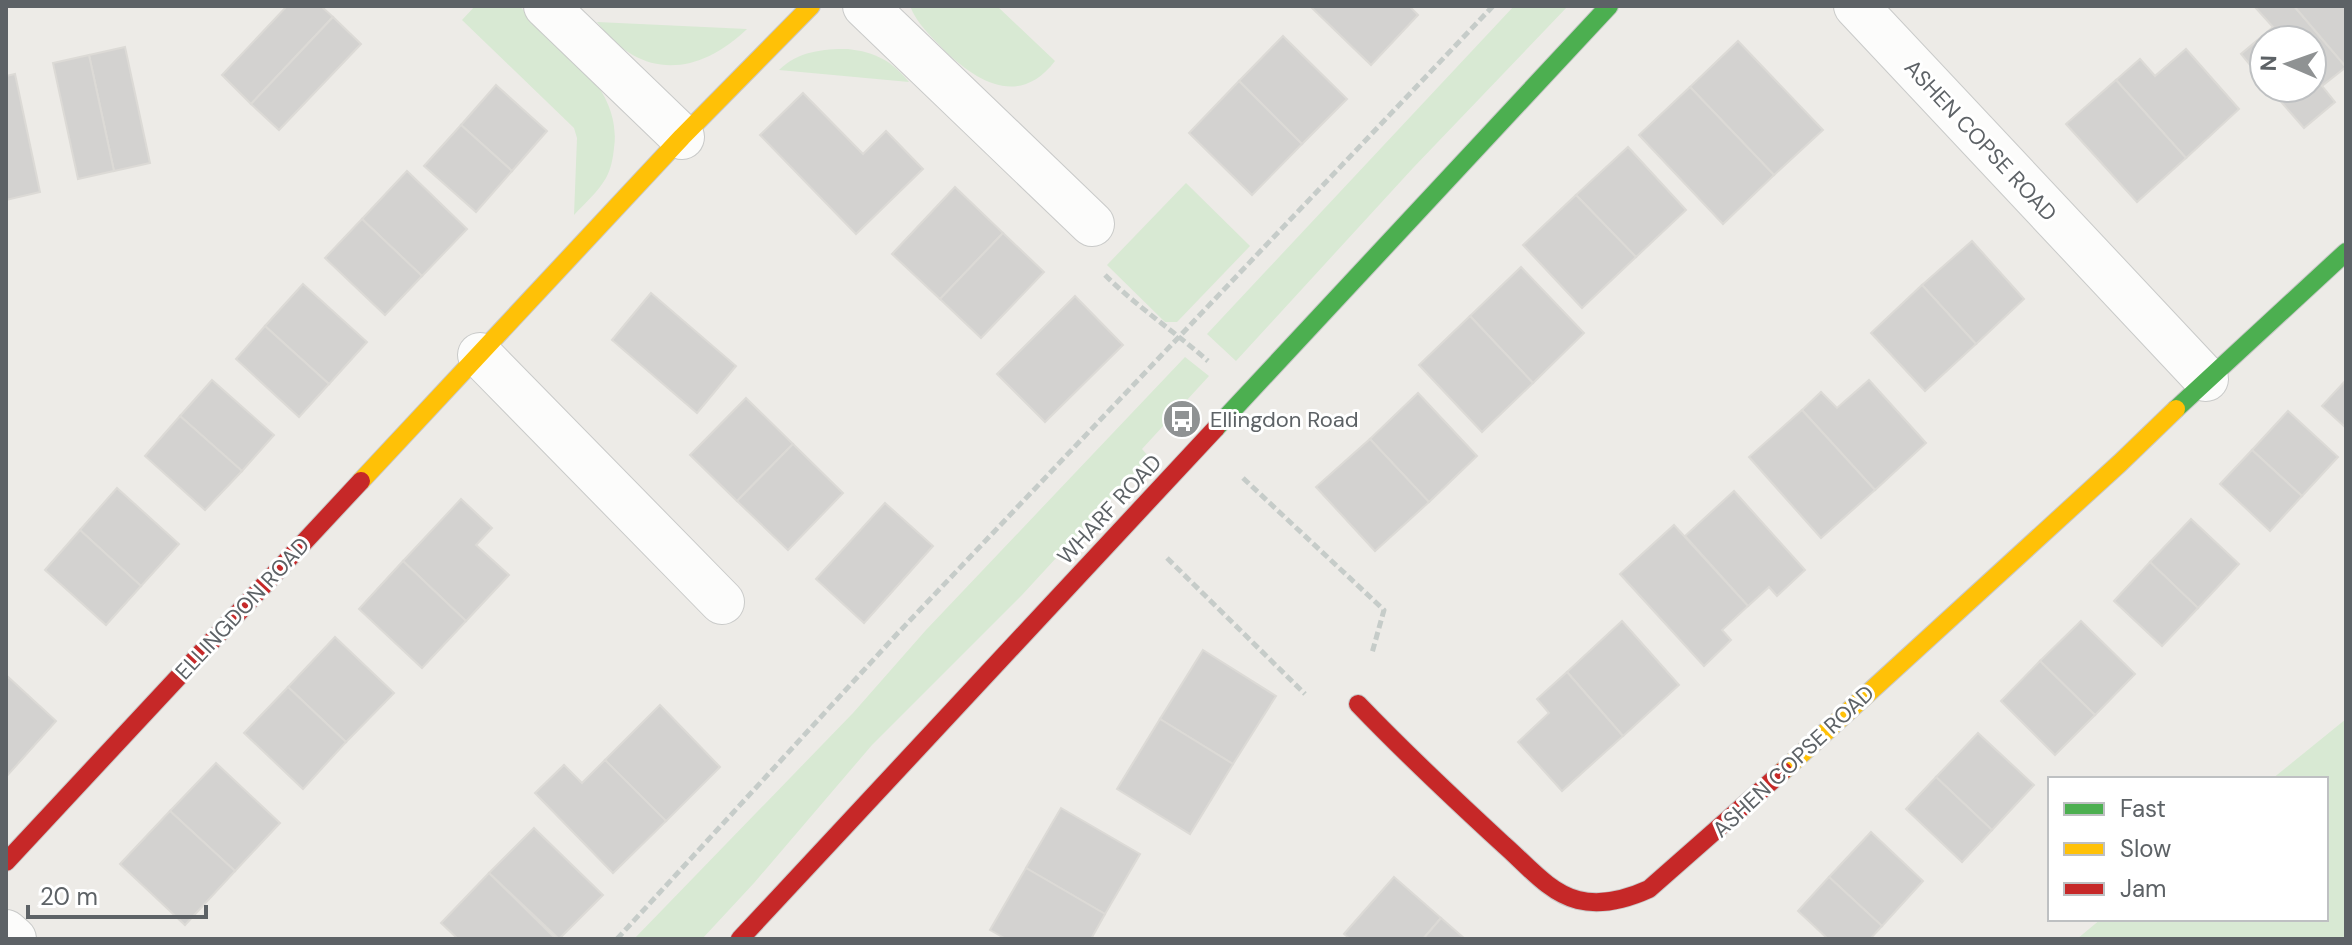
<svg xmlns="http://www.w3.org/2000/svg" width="2352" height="945" viewBox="0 0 2352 945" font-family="'DM Sans',sans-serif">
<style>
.green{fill:#d8e9d3}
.building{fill:#d3d2d0;stroke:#dcdad6;stroke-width:2}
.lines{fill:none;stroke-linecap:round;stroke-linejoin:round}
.street-casing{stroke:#c9cac9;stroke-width:46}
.fast-casing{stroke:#c8c8c8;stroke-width:20}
.slow-casing{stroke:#c8c8c8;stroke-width:20}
.jam-casing{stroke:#c8c8c8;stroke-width:20}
.path{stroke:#c6ccc9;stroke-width:5;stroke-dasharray:8 4;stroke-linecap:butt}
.street{stroke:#fcfcfb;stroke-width:44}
.fast{stroke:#4caf50;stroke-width:18}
.slow{stroke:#ffc107;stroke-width:18}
.jam{stroke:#c62828;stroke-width:18}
.labels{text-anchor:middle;stroke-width:6;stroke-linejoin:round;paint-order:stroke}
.street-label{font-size:22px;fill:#5d6266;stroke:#fff}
.poi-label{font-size:22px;fill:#5d6266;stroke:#fff;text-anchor:start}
</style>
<rect width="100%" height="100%" fill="#edebe7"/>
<g class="green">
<path d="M475 6H519C559 44 623 87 614 148 613 158 611 169 606 178 598 192 585 203 574 215L577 138 574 128 462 20Z"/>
<path d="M910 6H997L1055 61C1020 107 978 83 944 50 931 36 917 24 910 6Z"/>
<path d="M1514 6H1568L1413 168 1236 361 1207 334Z"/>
<path d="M597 22 747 29C697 77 640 80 597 22Z"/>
<path d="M848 49C875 52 892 61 909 82L779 70C798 51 823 49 848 49Z"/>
<path d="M1186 183 1250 246 1177 322H1165L1107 265Z"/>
<path d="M1185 357 1209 376 1142 449 1149 457 1022 595 872 745 754 883 702 939H634L853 713 926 630Z"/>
<path d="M2346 719V939H2077L2101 919H2326V779H2272Z"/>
</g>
<g class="building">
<path d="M287 6H321L333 17 251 104 222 75Z"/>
<path d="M1310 6H1409L1418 15 1371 65Z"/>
<path d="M2254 6H2294L2346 67 2322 86 2335 102 2304 128 2269 88H2312V40H2264V82L2241 54 2273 27Z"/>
<path d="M2294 6H2346V67Z"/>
<path d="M333 17 361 44 279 130 251 104Z"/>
<path d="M1283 36 1347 99 1302 144 1239 81Z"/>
<path d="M1738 41 1823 130 1774 175 1690 87Z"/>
<path d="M125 47 150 163 114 171 89 55Z"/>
<path d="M2186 49 2239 109 2186 158 2116 80 2140 59 2155 76Z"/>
<path d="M89 55 114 171 78 179 53 63Z"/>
<path d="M15 74 40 192 6 200V76Z"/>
<path d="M2116 80 2186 158 2137 202 2066 124Z"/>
<path d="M1239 81 1302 144 1252 195 1189 133Z"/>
<path d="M496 85 547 131 512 171 461 125Z"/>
<path d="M1690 87 1774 175 1723 224 1639 135Z"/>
<path d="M803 93 863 154 886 131 923 169 856 234 760 135Z"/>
<path d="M461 125 512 171 476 212 424 166Z"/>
<path d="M1628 147 1686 210 1636 257 1576 195Z"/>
<path d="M407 171 467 229 422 276 362 219Z"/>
<path d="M955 187 1003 233 940 299 892 254Z"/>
<path d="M1576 195 1636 257 1582 308 1523 245Z"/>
<path d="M362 219 422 276 385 315 325 258Z"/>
<path d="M1003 233 1044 272 981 338 940 299Z"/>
<path d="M1972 241 2024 299 1976 344 1922 285Z"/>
<path d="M1521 267 1584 333 1533 383 1470 316Z"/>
<path d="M303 284 367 342 329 384 265 326Z"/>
<path d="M1922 285 1976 344 1925 391 1871 333Z"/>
<path d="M651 293 736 366 697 413 612 340Z"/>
<path d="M1075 296 1123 345 1045 422 997 374Z"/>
<path d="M1470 316 1533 383 1482 432 1419 365Z"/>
<path d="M265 326 329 384 299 417 236 359Z"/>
<path d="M212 380 274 435 242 471 180 416Z"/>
<path d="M1869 380 1926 443 1875 490 1802 410 1821 392 1837 408Z"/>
<path d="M2346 380V428L2322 406Z"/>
<path d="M1418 393 1477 456 1429 502 1370 439Z"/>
<path d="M746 398 793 444 737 501 690 455Z"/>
<path d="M1802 410 1875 490 1821 538 1749 457Z"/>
<path d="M2288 411 2338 457 2302 496 2252 450Z"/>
<path d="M180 416 242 471 205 510 145 456Z"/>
<path d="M1370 439 1429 502 1375 551 1316 487Z"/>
<path d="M793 444 843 493 788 550 737 501Z"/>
<path d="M2252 450 2302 496 2270 531 2220 484Z"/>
<path d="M117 488 179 544 141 586 80 530Z"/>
<path d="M1734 491 1805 570 1777 596 1769 587 1748 606 1685 536Z"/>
<path d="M461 499 492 528 476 545 509 575 466 621 403 561Z"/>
<path d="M885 503 933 546 864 623 816 579Z"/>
<path d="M2191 519 2239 564 2198 608 2150 562Z"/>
<path d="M1674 525 1748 606 1722 630 1731 640 1704 666 1620 574Z"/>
<path d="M80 530 141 586 106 625 45 570Z"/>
<path d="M403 561 466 621 422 668 359 609Z"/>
<path d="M2150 562 2198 608 2162 646 2114 601Z"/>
<path d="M1622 621 1679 685 1623 736 1567 672Z"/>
<path d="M2081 621 2135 674 2095 715 2040 661Z"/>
<path d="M335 637 394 693 346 742 288 687Z"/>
<path d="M1203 650 1276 696 1233 764 1160 719Z"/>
<path d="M2040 661 2095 715 2055 755 2001 701Z"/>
<path d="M1567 672 1623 736 1562 791 1518 742 1549 713 1537 699Z"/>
<path d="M6 675 56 721 6 777Z"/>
<path d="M288 687 346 742 303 789 244 733Z"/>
<path d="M660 705 720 767 666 821 605 760Z"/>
<path d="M1160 719 1233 764 1190 834 1117 789Z"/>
<path d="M1978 733 2034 785 1992 830 1936 777Z"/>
<path d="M605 760 666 821 613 873 535 793 564 765 582 783Z"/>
<path d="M216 763 280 823 235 871 170 811Z"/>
<path d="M1936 777 1992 830 1962 862 1906 809Z"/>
<path d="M1061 808 1140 854 1105 914 1026 868Z"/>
<path d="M170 811 235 871 185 925 120 864Z"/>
<path d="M534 828 603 895 559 939 489 873Z"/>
<path d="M1871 832 1923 881 1882 926 1829 877Z"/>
<path d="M1026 868 1105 914 1091 939H1006L990 930Z"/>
<path d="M489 873 556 939H458L441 923Z"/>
<path d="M1394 877 1441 918 1423 939H1350L1344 934Z"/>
<path d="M1829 877 1882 926 1870 939H1828L1798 911Z"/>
<path d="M1441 918 1465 939H1423Z"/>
</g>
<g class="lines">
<defs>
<g id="street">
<path d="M546 6 682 137"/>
<path d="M865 6 1092 224"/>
<path d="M1856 6 2206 379"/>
<path d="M480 355 722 602"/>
<path d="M6 932 14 939"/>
</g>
<g id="fast">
<path d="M2176 409 2346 252"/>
<path d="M1216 428 1609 6"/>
</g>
<g id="slow">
<path d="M361 481 682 137 811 6"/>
<path d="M1783 771 2120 463 2176 409"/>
</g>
<g id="jam">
<path d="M1358 704C1405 753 1454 799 1504 845 1526 864 1549 893 1578 900 1602 906 1627 899 1649 889L1783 771"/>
<path d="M6 862 361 481"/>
<path d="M740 939 1216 428"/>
</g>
</defs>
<use href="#street" class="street-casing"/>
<use href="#fast" class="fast-casing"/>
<use href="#slow" class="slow-casing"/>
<use href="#jam" class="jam-casing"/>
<g class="path">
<path d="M1105 275C1137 307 1174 331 1208 361"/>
<path d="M1243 478 1384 610 1372 653"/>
<path d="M1167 558 1305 694"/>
<path d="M617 939 897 634 1493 6"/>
</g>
<use href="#street" class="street"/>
<use href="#fast" class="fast"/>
<use href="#slow" class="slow"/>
<use href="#jam" class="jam"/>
</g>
<defs>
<symbol id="bus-disc" viewBox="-11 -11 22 22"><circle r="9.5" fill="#8f9293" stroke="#fff"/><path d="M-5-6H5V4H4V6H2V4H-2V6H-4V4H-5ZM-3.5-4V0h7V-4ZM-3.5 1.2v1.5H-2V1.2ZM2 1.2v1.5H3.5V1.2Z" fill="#fff"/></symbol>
</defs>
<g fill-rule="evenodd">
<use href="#bus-disc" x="1160" y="397" width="44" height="44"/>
</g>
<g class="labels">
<g class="street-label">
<text transform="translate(1981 140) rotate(47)" y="8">ASHEN COPSE ROAD</text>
<text transform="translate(1109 509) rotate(-47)" y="8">WHARF ROAD</text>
<text transform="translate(242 608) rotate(-47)" y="8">ELLINGDON ROAD</text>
<text transform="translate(1793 761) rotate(-43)" y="8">ASHEN COPSE ROAD</text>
</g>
<g class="poi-label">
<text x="1210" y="427">Ellingdon Road</text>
</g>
</g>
<rect width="2352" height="945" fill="none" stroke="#5d6266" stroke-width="16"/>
<rect x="2048" y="777" width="280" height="144" fill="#ffffff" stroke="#bec0c2" stroke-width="2"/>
<rect x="2064" y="803" width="40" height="12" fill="#4caf50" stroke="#bec0c2" stroke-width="2"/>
<text x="2120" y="817" font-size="24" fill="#5d6266">Fast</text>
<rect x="2064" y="843" width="40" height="12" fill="#ffc107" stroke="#bec0c2" stroke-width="2"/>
<text x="2120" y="857" font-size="24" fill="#5d6266">Slow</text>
<rect x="2064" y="883" width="40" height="12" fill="#c62828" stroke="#bec0c2" stroke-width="2"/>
<text x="2120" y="897" font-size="24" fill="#5d6266">Jam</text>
<g transform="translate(2288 64) rotate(272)"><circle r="38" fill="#ffffff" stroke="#bec0c2" stroke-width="2"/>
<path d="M0-6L14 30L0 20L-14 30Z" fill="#8f9293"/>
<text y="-12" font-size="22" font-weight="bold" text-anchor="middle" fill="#5d6266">N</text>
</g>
<path d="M28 905v12h178v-12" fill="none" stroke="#5d6266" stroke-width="4"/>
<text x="40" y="905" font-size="24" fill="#5d6266" stroke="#ffffff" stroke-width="6" paint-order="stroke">20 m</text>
</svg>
